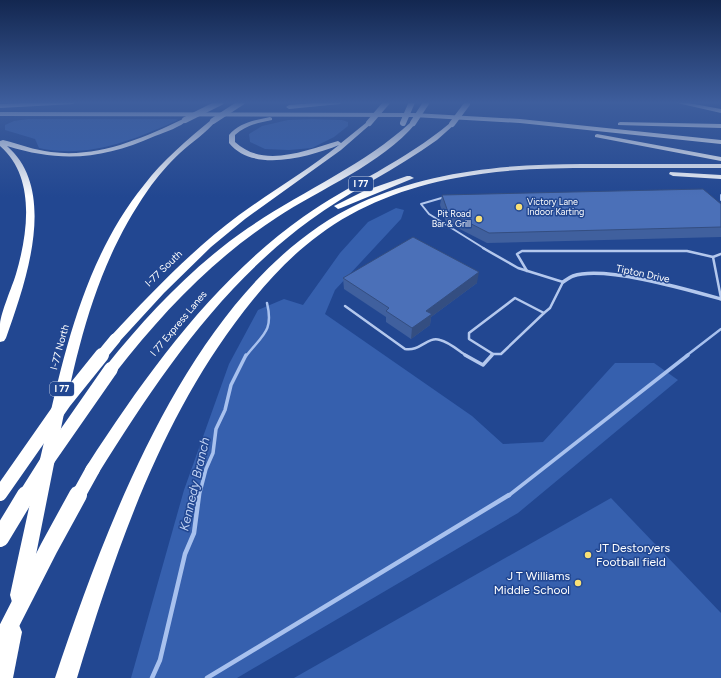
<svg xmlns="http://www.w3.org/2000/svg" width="721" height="678" viewBox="0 0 721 678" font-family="Figtree,sans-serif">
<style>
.green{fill:#3660ae}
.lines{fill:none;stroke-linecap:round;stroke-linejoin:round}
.stream-far3{stroke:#a8c1ee;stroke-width:2}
.stream-far2{stroke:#a8c1ee;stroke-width:2.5}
.stream-far1{stroke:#a8c1ee;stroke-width:3.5}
.stream{stroke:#a8c1ee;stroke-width:4.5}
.lane-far2{stroke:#b4c8ed;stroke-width:2}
.lane-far1{stroke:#b4c8ed;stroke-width:2.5}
.lane{stroke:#b4c8ed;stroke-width:3.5}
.street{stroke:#b4c8ed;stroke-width:3.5}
.highway{fill:#fff;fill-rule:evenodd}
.highway-bridge-far3{stroke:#fff;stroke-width:6}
.highway-bridge-far2{stroke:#fff;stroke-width:11}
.highway-bridge-far1{stroke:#fff;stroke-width:14}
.highway-bridge{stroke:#fff;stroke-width:18}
.wall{fill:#40609e}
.shaded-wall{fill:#344e81}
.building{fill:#4b70b8;stroke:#344e81}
.poi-dot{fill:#f9e076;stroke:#224791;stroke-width:1.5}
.labels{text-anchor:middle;stroke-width:3;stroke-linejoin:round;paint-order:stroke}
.shield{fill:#224791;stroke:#bdc8de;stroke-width:1}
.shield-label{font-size:9px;font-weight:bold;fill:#fff}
.far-poi-label{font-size:9px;fill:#fff;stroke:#224791;text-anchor:start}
.street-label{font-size:10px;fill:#fff;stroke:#224791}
.near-poi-label{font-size:12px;fill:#fff;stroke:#224791;text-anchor:start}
.near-water-label{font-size:13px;font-style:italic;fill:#c0d2f4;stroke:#224791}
</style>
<rect width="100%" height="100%" fill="#224791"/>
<g class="green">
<path d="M28 119H176L178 120C134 140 88 159 39 148L35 139 5 130V125L14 121Z"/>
<path d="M312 119 342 120 348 122V126L334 137 312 148 289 150 265 149 250 142 249 134 262 126 288 120Z"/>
<path d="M396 208 404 210 401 219 335 290 325 314 472 416 503 444 543 442 615 363H654L678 380 518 513 237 678H131L184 490 229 364 258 310 284 299 303 305 340 253 368 222Z"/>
<path d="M611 498 721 613V678H294Z"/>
</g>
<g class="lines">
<path class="stream-far3" d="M721 195V200"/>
<g class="stream-far2">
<path d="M246 356C262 335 274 332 267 303"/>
<path d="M686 356 721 329"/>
</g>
<g class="stream-far1">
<path d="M199 496 206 469 213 453 216 429 225 410 231 385 246 355"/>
<path d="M508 496 688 355"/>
</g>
<g class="stream">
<path d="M152 678 160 660 185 554 194 533 199 495"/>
<path d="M207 678 509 495"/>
</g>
<path class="lane-far2" d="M445 197 421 204 429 214 485 249"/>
<g class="lane-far1">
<path d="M483 248 518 268 563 282 550 308 544 313"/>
<path d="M713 257 721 298"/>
<path d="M527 271 517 254 522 251H687L713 257 721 254"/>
<path d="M515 298 544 313 501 354H493L469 339V333Z"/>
<path d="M345 306 405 349C420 352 427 336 440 340 449 342 459 351 467 356"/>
<path d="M491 356 493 354"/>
</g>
<path class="lane" d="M465 355 483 365 492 355"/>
<path class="street" d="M563 282C566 280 570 277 573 276 604 265 689 290 721 299"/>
<g class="highway">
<path d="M47 102H76L73 104 0 108V104Z"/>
<path d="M326 102H343L340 104 289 109 286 107 289 105Z"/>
<path d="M673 102H683L721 109V113Z"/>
<path d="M0 112 414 113 520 119 721 140V144L520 123 414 117 0 116Z"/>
<path d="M270 117 272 118V120C258 123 246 125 235 135V142C264 169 306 150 338 141L341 143 367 122 372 123 341 150 245 219 211 247 164 293 119 342 115 343 111 342 109 339 111 336C151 293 192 250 239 215 272 191 308 170 339 145 309 157 253 173 229 143V135C239 123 255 120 270 117Z"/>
<path d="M183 119 188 120C180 127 166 132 155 136 103 159 62 163 7 146 59 191 25 284 6 338L4 341 0 342C0 336 0 330 0 324 1 312 12 287 16 274 28 233 36 177 0 146V141L3 140C19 144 34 150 51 152 98 158 141 139 183 119Z"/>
<path d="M211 120 216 121C206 133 192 142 180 153 169 163 157 177 148 190 94 267 76 353 58 444 48 494 38 545 28 595L26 602 19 604 12 602 10 595C21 544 32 493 44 442 64 352 85 258 144 185 163 160 187 140 211 120Z"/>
<path d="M411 122 416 123C381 165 321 188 276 218 213 259 162 313 116 372L111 374 106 372 105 369 106 366C148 314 193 266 248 228 302 191 363 166 411 122Z"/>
<path d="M620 122 721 124V128L618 125V123Z"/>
<path d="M450 123 455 124 437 140C396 170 349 191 309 221 219 287 156 381 98 474L93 476 88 474 85 469 88 464C147 373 213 281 303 217 350 184 405 161 450 123Z"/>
<path d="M597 134 721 157V161L595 137V135Z"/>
<path d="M582 164H721V168C679 168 637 168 595 168 549 168 501 169 456 178 407 187 359 205 319 235 290 256 266 283 244 311 161 418 116 549 77 678H55C109 517 196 279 360 203 430 171 506 164 582 164Z"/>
<path d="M670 172 721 175V179L673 176 669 174Z"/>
<path d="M407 176H410L414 178 341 208 338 209 334 206 364 191Z"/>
<path d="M12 622 19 625 22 632 13 678H0V641L5 625Z"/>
</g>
<g class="highway-bridge-far3">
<path d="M185 120 221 102"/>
<path d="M213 121 242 102"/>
<path d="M369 123 387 102"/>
<path d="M403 123 412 102"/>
<path d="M413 123 426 103"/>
<path d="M452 124 467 104"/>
</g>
<path class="highway-bridge-far2" d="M101 356 115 339"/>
<g class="highway-bridge-far1">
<path d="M0 494 65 401 102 355"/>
<path d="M25 496 49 458 111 369"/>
<path d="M78 496 93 469"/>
</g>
<g class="highway-bridge">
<path d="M0 538 26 495"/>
<path d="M0 644 49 548 78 495"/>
</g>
</g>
<g class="wall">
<path d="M442 195 721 204V237L487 243 446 222 440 205Z"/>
<path d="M343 278 477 283 431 317 430 325 411 339 386 322V317L344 289Z"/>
</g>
<path class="shaded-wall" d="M479 272 477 283 431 317 430 325 411 339 412 328 426 311Z"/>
<g class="building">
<path d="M703 189 721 204V227L489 233 448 212 442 195Z"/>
<path d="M413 237 479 272 426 311 432 314 412 328 386 311 389 308 343 278Z"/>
</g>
<linearGradient id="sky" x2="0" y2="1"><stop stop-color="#132750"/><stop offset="0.52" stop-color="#3e5e9d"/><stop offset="1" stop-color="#3e5e9d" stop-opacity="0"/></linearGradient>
<rect width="721" height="197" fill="url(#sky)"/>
<g class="poi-dot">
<circle cx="519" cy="207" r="4"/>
<circle cx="479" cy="219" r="4"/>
<circle cx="588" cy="555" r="4"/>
<circle cx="578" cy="583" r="4"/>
</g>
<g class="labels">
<g class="shield">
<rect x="349" y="177" width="24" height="14" rx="3"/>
<rect x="50" y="382" width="24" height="14" rx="3"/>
</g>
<g class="shield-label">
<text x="361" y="187">I 77</text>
<text x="62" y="392">I 77</text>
</g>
<g class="far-poi-label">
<text x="527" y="205">Victory Lane<tspan x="527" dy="10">Indoor Karting</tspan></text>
<text x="471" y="217" text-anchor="end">Pit Road<tspan x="471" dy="10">Bar &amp; Grill</tspan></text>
</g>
<g class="street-label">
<text transform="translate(163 268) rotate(-44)" y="4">I-77 South</text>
<text transform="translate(643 273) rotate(12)" y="4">Tipton Drive</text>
<text transform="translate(178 323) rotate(-50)" y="4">I 77 Express Lanes</text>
<text transform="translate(59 347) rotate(-75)" y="4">I-77 North</text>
</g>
<g class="near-poi-label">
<text x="596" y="552">JT Destoryers<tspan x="596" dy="14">Football field</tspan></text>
<text x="570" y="580" text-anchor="end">J T Williams<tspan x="570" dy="14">Middle School</tspan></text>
</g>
<g class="near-water-label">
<text transform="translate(194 484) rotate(-77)" y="5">Kennedy Branch</text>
</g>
</g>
</svg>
